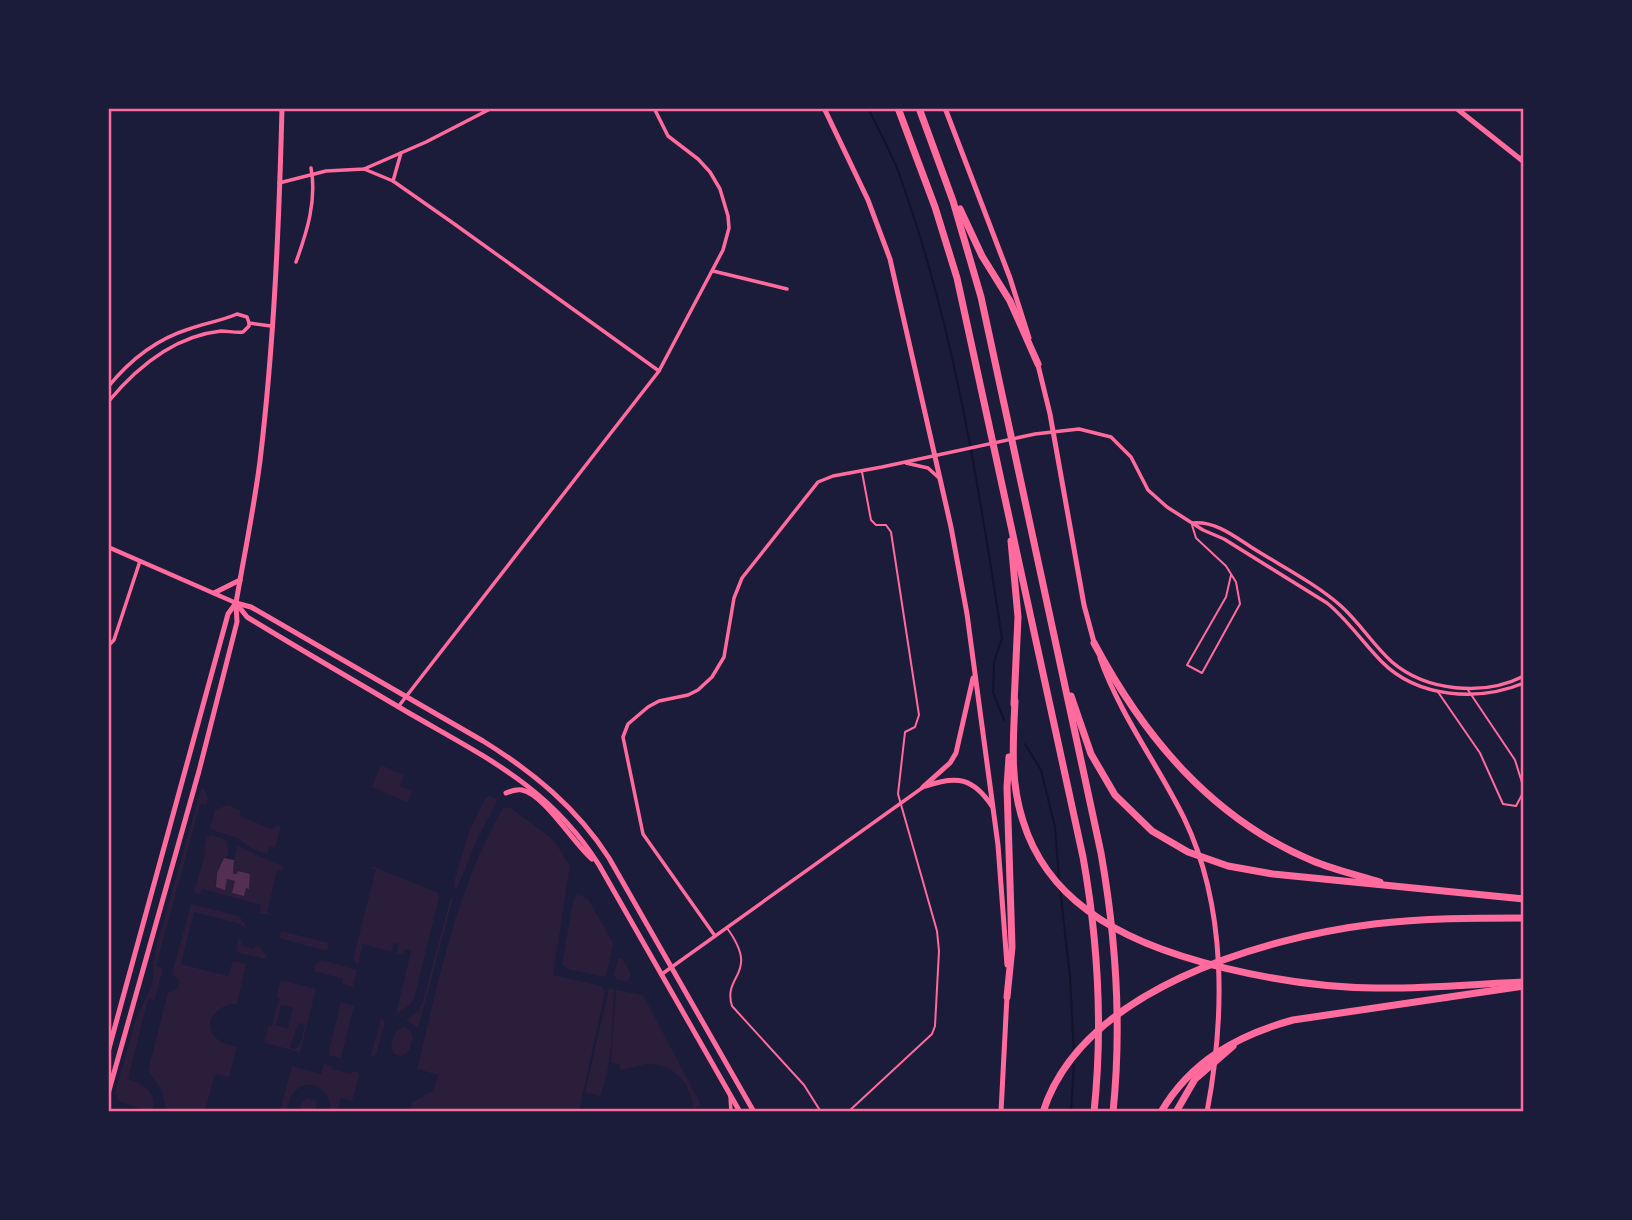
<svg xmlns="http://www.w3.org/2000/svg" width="1632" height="1220" viewBox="0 0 1632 1220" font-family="'Space Grotesk',sans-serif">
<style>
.green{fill:#2a1e3b;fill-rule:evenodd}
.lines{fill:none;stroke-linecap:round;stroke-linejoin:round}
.stream{stroke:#12122b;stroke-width:2}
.building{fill:#542f53}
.service{stroke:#ff6b9d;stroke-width:2}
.minor{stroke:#ff6b9d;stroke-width:3.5}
.tertiary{stroke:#ff6b9d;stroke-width:4.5}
.secondary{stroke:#ff6b9d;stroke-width:5}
.motorway{stroke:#ff6b9d;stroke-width:7}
.neatline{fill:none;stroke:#ff6b9d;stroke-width:2.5}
</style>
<rect width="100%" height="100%" fill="#1b1b3a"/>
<g class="green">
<path d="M381 765 404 775 400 786 412 791 407 802 372 787Z"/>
<path d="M202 787C207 793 210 797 206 805L200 804 156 966 163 969 156 996 154 1000 148 999 128 1079C144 1084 156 1091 153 1111H145L119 1101 115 1093 136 1019 152 985 155 952Z"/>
<path d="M489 796 497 799 496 804 478 837 457 888H454V882L469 832 485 799Z"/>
<path d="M227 805 240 810V816L272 829 276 825 281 827 275 848 270 846 267 854 251 848 239 839 210 829 215 810Z"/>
<path d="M509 807 553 839 570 866 553 975 602 986 605 993 579 1111H410L412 1102 433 1091 438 1075 417 1069C439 980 456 889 503 808Z"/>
<path d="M212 835 227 841 229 855 224 858 222 866H219L215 882 217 883V888L225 889 227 879 235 881 233 893 244 896 246 888H249L250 874 238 871 237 874H233L234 869 232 868 237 846 284 867 282 870H277L267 912 272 915 259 913 261 905 202 889 200 894 194 893 206 850 204 849 207 836Z"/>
<path d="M374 867 439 893V898L414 999 407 1007 396 1014 411 951 405 949 403 955 397 953 399 944 394 943 391 952 363 944 358 964 353 959 376 869H368Z"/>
<path d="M578 894 588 899 613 943 607 973 604 977 567 969 562 964 573 901Z"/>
<path d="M451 897 453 898 418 1028 406 1020 418 1011 423 1002Z"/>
<path d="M191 904 239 916 246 926 245 927 241 926V924L194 912 181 964 228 976 233 961 246 964 237 1004C220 1003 200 1021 216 1038 221 1044 230 1045 237 1047L229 1077 215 1074 205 1111H166L162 1090 148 1071 168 992 175 991 179 984 178 979 172 974Z"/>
<path d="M281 931 325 942 329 944 327 951 279 938Z"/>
<path d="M238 939 242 940 241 945 254 949 255 946 260 947 267 957 266 959 236 952Z"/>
<path d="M622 958 631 974 628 981 617 980 614 975 618 959Z"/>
<path d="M322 960 357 970 353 987 343 984V979L314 971 316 964Z"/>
<path d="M281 980 316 989 300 1052 264 1043 269 1026H272L279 998 276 997ZM281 1005 293 1008 288 1028 276 1025ZM298 1023 305 1025 301 1043 296 1049 290 1047Z"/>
<path d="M609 988 614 990C612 1025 613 1063 600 1096L585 1093Z"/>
<path d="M616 990 643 995 701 1105 693 1109C692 1084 673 1063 647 1064 637 1065 629 1070 620 1069V1064L611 1063Z"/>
<path d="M341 1002 354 1006 341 1058 328 1055Z"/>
<path d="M381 1018 385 1023 376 1055 370 1058Z"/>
<path d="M403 1027 409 1029 413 1036C411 1045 411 1054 400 1056L393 1053 391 1045 396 1031Z"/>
<path d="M324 1064 333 1066 332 1069 351 1074 352 1071 360 1073 352 1101 341 1098 337 1111H330C332 1088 306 1074 292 1095 289 1099 288 1106 286 1111H280L292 1066 321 1074Z"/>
<path d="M307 1098 316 1101 317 1111H299L301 1104Z"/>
</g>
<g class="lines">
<g class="stream">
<path d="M868 108C878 129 890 150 898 171 953 321 978 481 1002 638L994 662 993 693 1004 720"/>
<path d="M1025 744 1041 770 1055 827 1059 880"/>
<path d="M1060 889 1070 977 1074 1054"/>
<path d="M1071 1112 1074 1063"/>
</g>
</g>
<path class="building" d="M224 858 234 860 233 874H237L238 871 250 874 249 889 246 888 244 896 232 893 235 881 227 879 225 890 216 887 217 873Z"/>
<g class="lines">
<g class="service">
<path d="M1192 525 1196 538 1226 566 1236 582 1240 604 1202 673 1187 665 1226 597 1231 575"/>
<path d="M1468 690 1515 760 1524 789"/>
<path d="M1438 692 1480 753 1503 804 1516 806 1524 791"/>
<path d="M727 928C761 975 722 974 732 1006L804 1085 821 1112"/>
<path d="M848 1112 932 1034 935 1026 939 951 937 931 898 794 905 732 915 727 919 715 891 532 886 525H876L871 520 862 472"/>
</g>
<g class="minor">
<path d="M1520 159 1524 154"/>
<path d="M364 169 393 181 453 223 659 371"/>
<path d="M393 181 401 153"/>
<path d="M279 183 326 171 364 169 426 142 492 108"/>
<path d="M296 262C307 232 317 200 311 168"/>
<path d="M713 271 787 289"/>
<path d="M108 387C129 361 157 339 189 329 205 323 221 321 237 314L247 317 249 323 271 326"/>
<path d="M108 402C137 367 174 336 221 331 228 331 236 333 243 332L249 326V323"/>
<path d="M906 463 928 468 939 478"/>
<path d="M1193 523C1215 521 1234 536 1251 547 1281 566 1315 583 1341 606 1360 623 1373 645 1392 662 1426 691 1483 697 1524 676"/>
<path d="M108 646 114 640 140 561"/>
<path d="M398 707 659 371 723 250 729 228 728 216 720 189 710 172 698 159 668 136 654 108"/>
<path d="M715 936 643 834 623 737 628 724 648 707 659 701 688 695 698 690 712 677 724 657 734 598 742 578 818 482 833 476 882 467 1035 434 1079 429 1111 437 1131 457 1148 490 1167 507 1203 530 1224 539 1327 603C1348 620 1363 643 1382 662 1418 698 1478 702 1524 683"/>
<path d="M662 974 922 788"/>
<path d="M730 1096 731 1112"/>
<path d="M1395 1112H1411"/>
</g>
<path class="tertiary" d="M108 547 236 603"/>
<g class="secondary">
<path d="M824 108 868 200 890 259 951 527 967 614 998 845 1007 965"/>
<path d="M945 108 1010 278 1029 338"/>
<path d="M1456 108 1524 162"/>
<path d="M1037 361 1050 414 1084 605 1095 646"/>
<path d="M214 593 240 580"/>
<path d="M236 603 251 607 483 741C533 772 577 808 609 858L754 1112"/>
<path d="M236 603 247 617C301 650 355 681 409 713 485 757 550 787 599 865L740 1112"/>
<path d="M1100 658C1120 715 1158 765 1184 818 1227 907 1225 1017 1207 1112"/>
<path d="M926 786C957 775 973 778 992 806"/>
<path d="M923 787 950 763 956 753 973 678"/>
<path d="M506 793C511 791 517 789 522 790 544 794 574 844 592 859"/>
<path d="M108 1052 228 614 236 603"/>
<path d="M108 1094 199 771 237 622 236 603C244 556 254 508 260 461 274 344 279 226 282 108"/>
<path d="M1001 1112 1007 996"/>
</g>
<g class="motorway">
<path d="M898 108 935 207 957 278 1083 857C1098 941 1103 1027 1094 1112"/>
<path d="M919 108 953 201 981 297 1101 853C1116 938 1122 1025 1113 1112"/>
<path d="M960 209 982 256 1010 301 1038 364"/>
<path d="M1011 541 1018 617 1014 704"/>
<path d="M1094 643C1144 737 1212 819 1313 861 1335 870 1357 875 1380 882"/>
<path d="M1071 696 1091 754 1115 795 1152 831 1188 852 1228 866 1273 874 1524 899"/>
<path d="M1015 701C1013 742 1010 782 1023 821 1034 857 1057 888 1087 910 1154 962 1292 987 1375 988 1425 989 1474 984 1524 982"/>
<path d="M1007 997 1012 947 1007 787 1009 757"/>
<path d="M1043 1112C1082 990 1261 938 1374 924 1424 918 1474 918 1524 918"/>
<path d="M1161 1112C1191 1061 1238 1035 1293 1020L1524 986"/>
<path d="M1176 1112 1195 1079 1233 1046"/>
</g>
</g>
<rect width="1632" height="1220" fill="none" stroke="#1b1b3a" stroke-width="220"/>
<rect x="110" y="110" width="1412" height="1000" class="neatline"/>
</svg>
